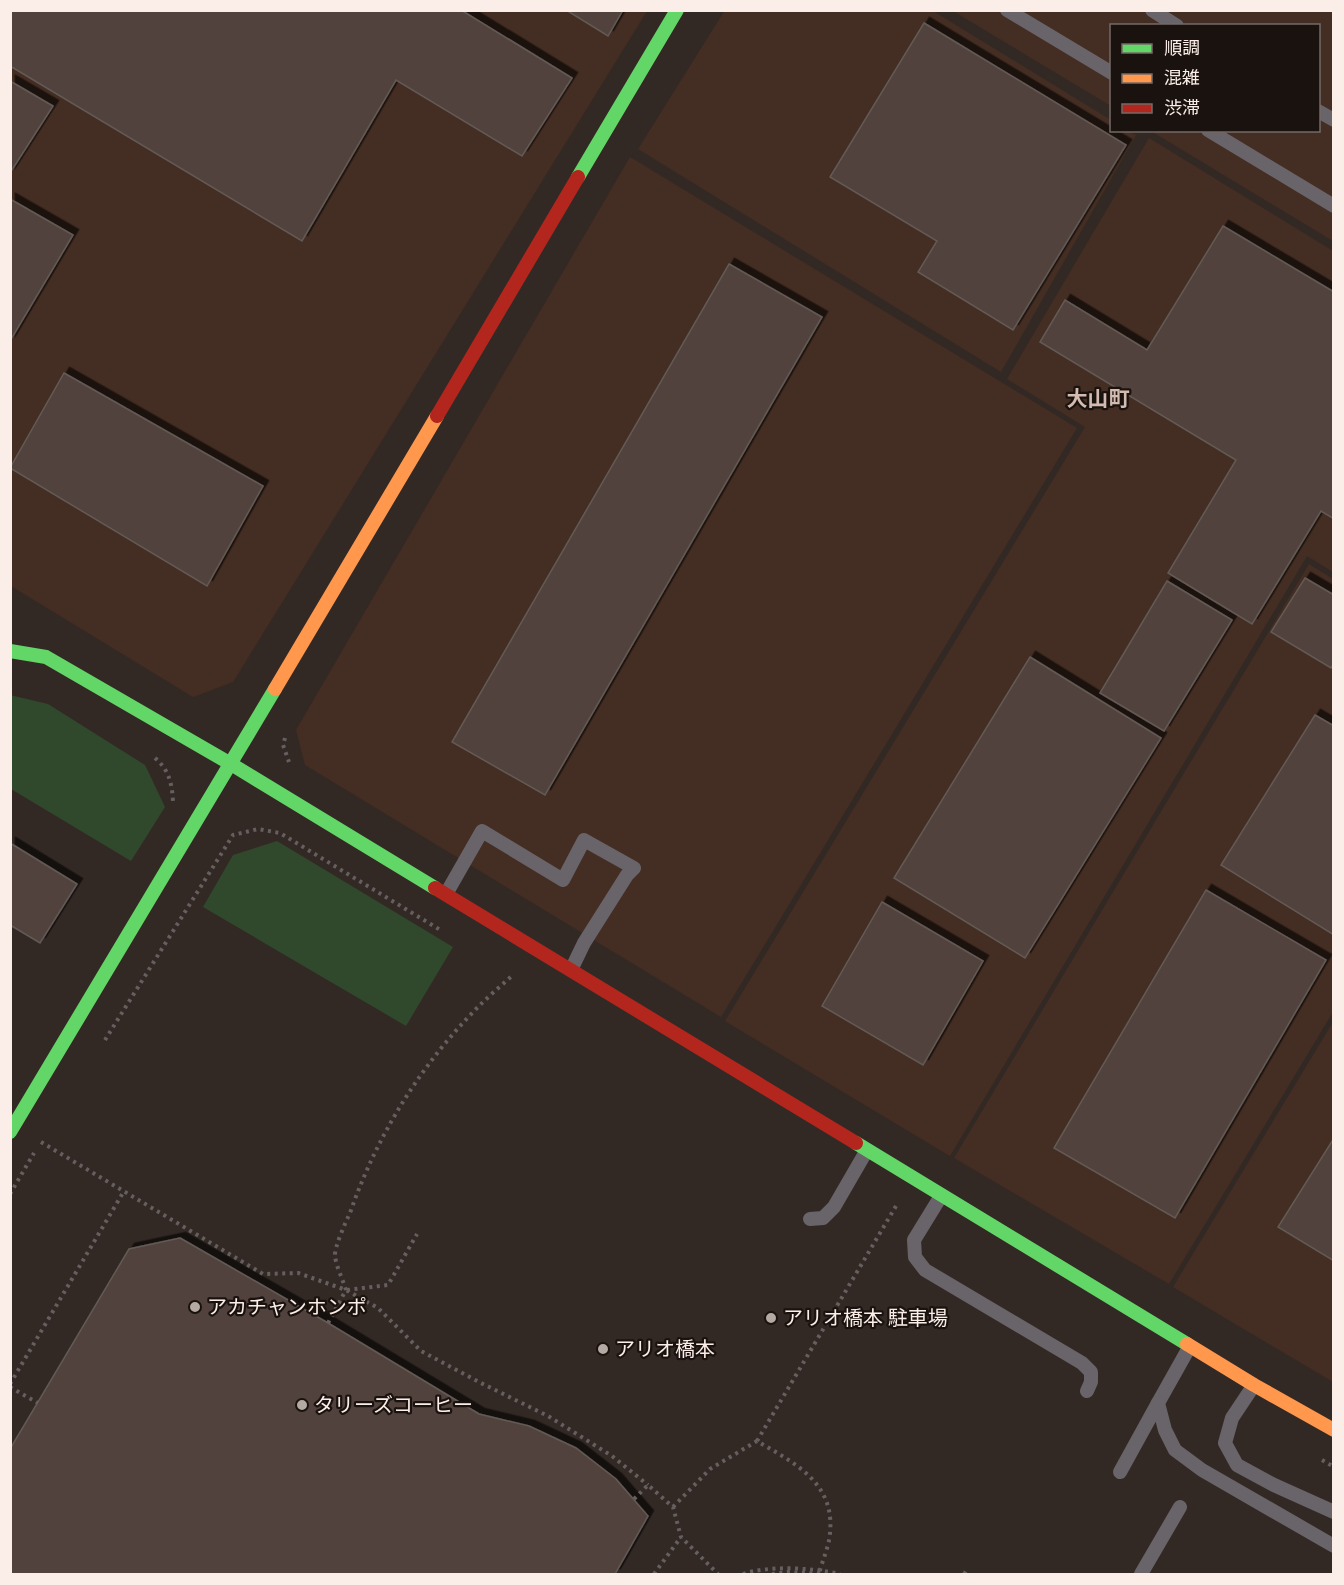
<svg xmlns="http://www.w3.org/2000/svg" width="1344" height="1585" viewBox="0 0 1344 1585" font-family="Karla,'Noto Sans JP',sans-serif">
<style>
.built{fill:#442d22}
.green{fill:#30482c}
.building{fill:#51433c;stroke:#635a56;stroke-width:1.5;filter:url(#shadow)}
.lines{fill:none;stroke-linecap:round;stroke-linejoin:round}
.path{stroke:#655f60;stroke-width:4;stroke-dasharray:3 4.5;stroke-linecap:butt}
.lane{stroke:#686469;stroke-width:14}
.fast{stroke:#63d668;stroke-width:14}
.slow{stroke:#ff974d;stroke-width:14}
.jam{stroke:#b3261e;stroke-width:14}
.path-bridge{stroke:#655f60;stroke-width:4;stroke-dasharray:3 4.5;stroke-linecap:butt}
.poi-dot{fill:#b5a9a3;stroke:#1a120e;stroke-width:2}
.labels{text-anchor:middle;stroke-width:4.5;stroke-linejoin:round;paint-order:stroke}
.poi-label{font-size:20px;fill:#fbeee8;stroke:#1a120e;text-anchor:start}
.neighbourhood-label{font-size:21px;font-weight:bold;fill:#d4bbb0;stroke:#1a120e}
</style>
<defs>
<filter id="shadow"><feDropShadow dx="5.5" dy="-5.5" stdDeviation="0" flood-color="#0009"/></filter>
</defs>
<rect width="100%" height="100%" fill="#332924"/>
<g class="built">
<path d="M725 10 933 11 1111 120 1112 130 1128 131 1136 135 1001 372 638 149Z"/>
<path d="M10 11H647L233 682 193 697 11 586Z"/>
<path d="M953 11H1333V241L1151 131 1318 130V26H1112L1111 106Z"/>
<path d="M1149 138 1333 251V572L1307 556 950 1156 725 1021 1085 427 1007 379Z"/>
<path d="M630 157 1077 428 721 1017 305 765 296 730Z"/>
<path d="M1309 564 1333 579V1012L1169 1284 954 1158Z"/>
<path d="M1333 1022V1382L1173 1287Z"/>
</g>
<g class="green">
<path d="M10 695 48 704 145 765 165 807 131 861 11 789Z"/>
<path d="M277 841 453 947 406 1026 203 907 233 855Z"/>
</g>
<g class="building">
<path d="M10 10H461L572 78 522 156 396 80 302 241 10 66Z"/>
<path d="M566 10H623L608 36Z"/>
<path d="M924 23 1126 145 1013 330 918 272 937 241 830 177Z"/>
<path d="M10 81 53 106 10 173Z"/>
<path d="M10 199 73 235 10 341Z"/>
<path d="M1223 226 1334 292V519L1321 511 1252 624 1168 573 1236 460 1040 342 1065 300 1147 350Z"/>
<path d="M729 264 822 317 545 795 452 742Z"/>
<path d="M64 373 263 486 207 586 10 468Z"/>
<path d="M1305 578 1334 595V663L1331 668 1271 632Z"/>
<path d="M1167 581 1232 620 1164 731 1100 693Z"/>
<path d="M1030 657 1161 738 1025 958 894 878Z"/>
<path d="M1315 715 1334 726V935L1221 865Z"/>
<path d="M10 843 77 884 40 943 10 925Z"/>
<path d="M1206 890 1326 960 1175 1218 1054 1148Z"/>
<path d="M882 902 983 961 923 1065 822 1006Z"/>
<path d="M1334 1138V1261L1278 1227Z"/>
<path d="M180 1238 328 1323 479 1414 529 1426 576 1448 616 1479 648 1516 615 1574H10V1449L129 1249Z"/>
</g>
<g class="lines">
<g class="path">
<path d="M285 738 283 745 289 762"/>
<path d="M155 758C169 770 172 783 173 802"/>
<path d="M105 1040 233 835 258 829 280 833 442 931"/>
<path d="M41 1142 263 1274 298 1273 346 1290 378 1308 421 1351 479 1382 548 1416 612 1456 648 1485"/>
<path d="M10 1194 34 1153"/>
<path d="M347 1290 388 1285 417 1234"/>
<path d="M328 1323 346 1290C343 1280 336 1266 335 1256 334 1248 346 1221 350 1213 377 1135 421 1064 480 1005 490 995 502 985 513 975"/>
<path d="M10 1384 124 1191"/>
<path d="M10 1387 38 1403"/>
<path d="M757 1441 896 1206"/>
<path d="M1322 1460 1334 1467"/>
<path d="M634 1499 648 1485 673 1507 681 1537 718 1574"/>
<path d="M673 1507 710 1469 757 1441C794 1463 835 1482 830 1533 829 1547 822 1561 819 1574"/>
<path d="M654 1574 681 1537"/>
<path d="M772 1574 788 1572 820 1574"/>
<path d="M964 1574 968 1568"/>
</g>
<g class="lane">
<path d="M1007 10 1112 73"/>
<path d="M1152 10 1177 26"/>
<path d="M1318 111 1334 120"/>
<path d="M1208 130 1334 206"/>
<path d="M446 894 482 831 563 880 584 840 634 868 627 875 584 943 571 970"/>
<path d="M941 1196 914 1240 915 1257 925 1270 1082 1363 1091 1372V1382L1087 1391"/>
<path d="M810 1219 823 1218 834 1207 867 1150"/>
<path d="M1190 1346 1158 1403 1165 1430 1175 1450 1202 1470 1334 1546"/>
<path d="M1254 1385 1232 1418 1225 1443 1237 1465 1274 1485 1334 1512"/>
<path d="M1120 1472 1158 1403"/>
<path d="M1141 1574 1180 1507"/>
</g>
<g class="fast">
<path d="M578 177 677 10"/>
<path d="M10 651 46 657 231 764 435 888"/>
<path d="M10 1132 275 689"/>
<path d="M856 1143 1187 1344"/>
</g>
<g class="slow">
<path d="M275 689 437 416"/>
<path d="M1187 1344 1254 1385 1334 1430"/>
</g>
<g class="jam">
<path d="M437 416 578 177"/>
<path d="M435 888 856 1143"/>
</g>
<path class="path-bridge" d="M743 1574C770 1565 812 1568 840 1574"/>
</g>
<g class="poi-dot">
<circle cx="195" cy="1307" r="6"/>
<circle cx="771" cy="1318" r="6"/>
<circle cx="603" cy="1349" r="6"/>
<circle cx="302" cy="1405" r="6"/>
</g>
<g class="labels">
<g class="poi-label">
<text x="207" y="1314">アカチャンホンポ</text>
<text x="783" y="1325">アリオ橋本 駐車場</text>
<text x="615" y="1356">アリオ橋本</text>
<text x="314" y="1412">タリーズコーヒー</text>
</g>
<g class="neighbourhood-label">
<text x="1098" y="406">大山町</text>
</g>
</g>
<rect width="1344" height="1585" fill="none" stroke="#fbeee8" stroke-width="24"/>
<rect x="1110" y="24" width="210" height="108" fill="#1a120e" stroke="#746a65" stroke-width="1.5"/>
<rect x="1122" y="44" width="30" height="9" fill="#63d668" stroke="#746a65" stroke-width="1.5"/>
<text x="1164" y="54" font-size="18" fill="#fbeee8">順調</text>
<rect x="1122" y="74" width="30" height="9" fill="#ff974d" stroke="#746a65" stroke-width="1.5"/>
<text x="1164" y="84" font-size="18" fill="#fbeee8">混雑</text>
<rect x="1122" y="104" width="30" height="9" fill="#b3261e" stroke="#746a65" stroke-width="1.5"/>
<text x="1164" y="114" font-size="18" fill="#fbeee8">渋滞</text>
</svg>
